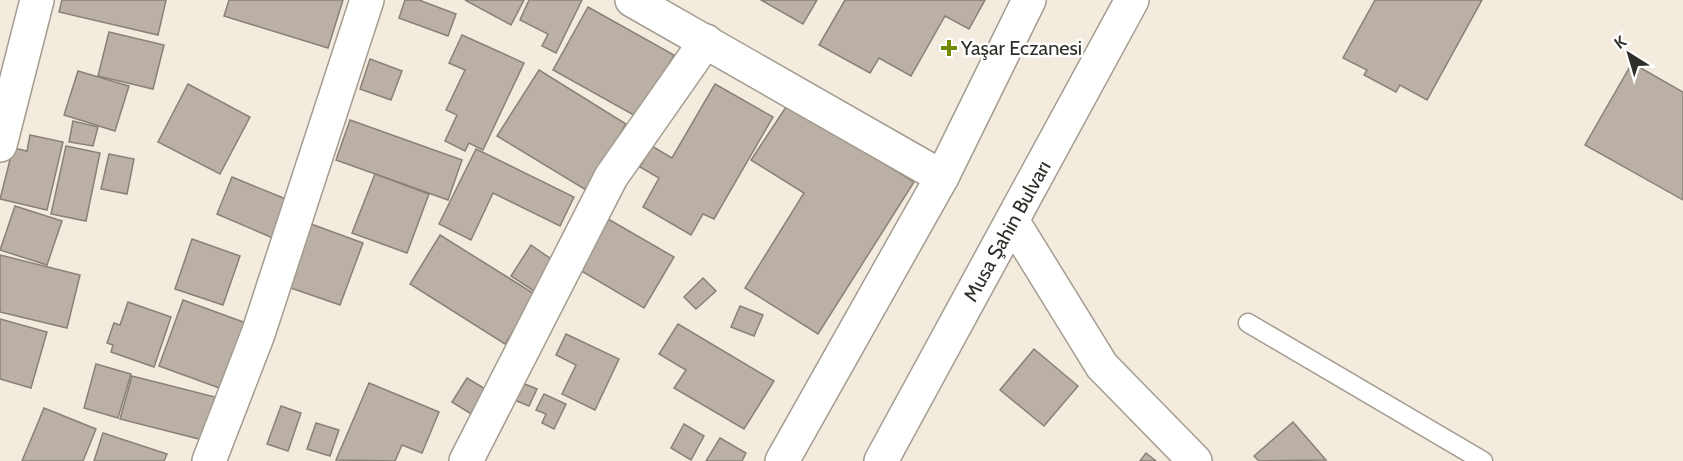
<svg xmlns="http://www.w3.org/2000/svg" width="1683" height="461" viewBox="0 0 1683 461" font-family="Cabin,sans-serif">
<style>
.building{fill:#bab0a5;stroke:#8a8176;stroke-width:1.5}
.lines{fill:none;stroke-linecap:round;stroke-linejoin:round}
.lane-casing{stroke:#a39c8f;stroke-width:21}
.street-casing{stroke:#a39c8f;stroke-width:36}
.primary-casing{stroke:#a39c8f;stroke-width:36}
.lane{stroke:#fff;stroke-width:18}
.street{stroke:#fff;stroke-width:33}
.primary{stroke:#fff;stroke-width:33}
.poi-dot{fill:#6f8a00;stroke:#fff;stroke-width:2}
.labels{text-anchor:middle;stroke-width:5;stroke-linejoin:round;paint-order:stroke}
.poi-label{font-size:20px;fill:#302e29;stroke:#fff;text-anchor:start}
.street-label{font-size:20px;fill:#302e29;stroke:#fff}
</style>
<rect width="100%" height="100%" fill="#f3ecde"/>
<g class="building">
<path d="M62 0H166L158 35 59 12Z"/>
<path d="M229 0H343L328 48 224 16Z"/>
<path d="M405 0H419L456 14 448 36 399 18Z"/>
<path d="M465 0H524L511 25Z"/>
<path d="M529 0H582L556 53 542 46 548 34 520 20Z"/>
<path d="M761 0H817L803 24Z"/>
<path d="M845 0H985L969 29 945 16 911 76 879 58 870 73 819 45Z"/>
<path d="M1375 0H1482L1427 100 1400 85 1396 92 1364 75 1367 70 1343 58Z"/>
<path d="M588 7 674 55 639 118 553 70Z"/>
<path d="M109 32 164 45 153 89 98 76Z"/>
<path d="M462 35 524 63 483 150 469 143 465 151 445 141 457 115 446 110 465 70 449 63Z"/>
<path d="M370 59 402 71 391 100 360 89Z"/>
<path d="M1632 63 1683 92V200L1585 145Z"/>
<path d="M539 70 626 124 586 190 497 136Z"/>
<path d="M78 71 129 86 115 131 64 115Z"/>
<path d="M188 84 250 117 220 174 158 142Z"/>
<path d="M715 84 773 117 714 219 703 214 691 235 643 207 659 178 640 167 652 146 672 158Z"/>
<path d="M788 104 914 182 818 334 745 288 804 193 751 160Z"/>
<path d="M350 120 462 160 448 200 336 160Z"/>
<path d="M73 121 98 127 93 146 69 142Z"/>
<path d="M30 135 63 142 47 210 0 199 13 148 27 151Z"/>
<path d="M66 146 100 153 86 221 51 214Z"/>
<path d="M476 149 574 197 560 226 493 193 471 240 439 224Z"/>
<path d="M109 154 134 159 127 194 101 189Z"/>
<path d="M375 174 429 194 407 253 352 233Z"/>
<path d="M232 177 298 204 282 242 217 214Z"/>
<path d="M15 206 62 221 47 265 0 250Z"/>
<path d="M608 219 674 257 644 308 578 269Z"/>
<path d="M311 224 363 243 340 305 288 287Z"/>
<path d="M440 235 536 295 505 344 410 284Z"/>
<path d="M192 239 240 256 223 305 175 289Z"/>
<path d="M531 245 557 263 537 293 511 276Z"/>
<path d="M0 255 80 275 67 328 0 312Z"/>
<path d="M703 278 716 291 696 309 684 297Z"/>
<path d="M183 300 246 323 222 389 159 366Z"/>
<path d="M128 302 171 317 154 367 111 352 113 345 107 343 114 323 120 325Z"/>
<path d="M740 306 763 315 754 336 731 327Z"/>
<path d="M0 319 47 332 31 388 0 379Z"/>
<path d="M678 324 774 381 744 429 674 388 686 370 659 354Z"/>
<path d="M566 334 619 359 595 410 562 394 576 365 556 355Z"/>
<path d="M1034 349 1078 386 1044 426 1000 390Z"/>
<path d="M96 364 131 374 118 418 84 408Z"/>
<path d="M132 376 215 397 203 440 120 419Z"/>
<path d="M467 378 492 393 476 417 452 402Z"/>
<path d="M520 382 537 389 529 406 512 399Z"/>
<path d="M369 383 439 412 422 453 402 445 395 461 336 460Z"/>
<path d="M544 394 566 404 554 429 542 423 546 414 536 410Z"/>
<path d="M281 406 301 413 288 451 267 444Z"/>
<path d="M44 408 96 429 83 461H22Z"/>
<path d="M1293 422 1326 460 1259 461 1254 456Z"/>
<path d="M316 423 339 430 330 456 307 449Z"/>
<path d="M684 424 704 436 691 460 671 448Z"/>
<path d="M103 433 167 454 164 461H94Z"/>
<path d="M720 438 746 453 742 461H706Z"/>
<path d="M1146 453 1156 461H1140Z"/>
</g>
<g class="lines">
<defs>
<path id="lane" d="M1248 323 1483 461"/>
<g id="street">
<path d="M632 0 942 177"/>
<path d="M0 145 37 0"/>
<path d="M1013 222 1102 366 1195 461"/>
<path d="M209 461 258 334 367 0"/>
<path d="M466 461 611 177 706 41"/>
</g>
<g id="primary">
<path d="M782 461 942 177 1029 0"/>
<path d="M881 461 1132 0"/>
</g>
</defs>
<use href="#lane" class="lane-casing"/>
<use href="#street" class="street-casing"/>
<use href="#primary" class="primary-casing"/>
<use href="#lane" class="lane"/>
<use href="#street" class="street"/>
<use href="#primary" class="primary"/>
</g>
<path class="poi-dot" d="M946 39h6v6h6v6h-6v6h-6v-6h-6v-6h6z"/>
<g class="labels">
<g class="poi-label">
<text x="961" y="55">Yaşar Eczanesi</text>
</g>
<g class="street-label">
<text transform="translate(1007 231) rotate(-61)" y="7">Musa Şahin Bulvarı</text>
</g>
</g>
<g transform="translate(1629 54) rotate(323)" stroke="#ffffff" stroke-width="4.5" paint-order="stroke">
<path d="M0-4.5L10 22L0 15L-10 22Z" fill="#302e29"/>
<text y="-9" font-size="16" font-weight="bold" text-anchor="middle" fill="#302e29">K</text>
</g>
</svg>
